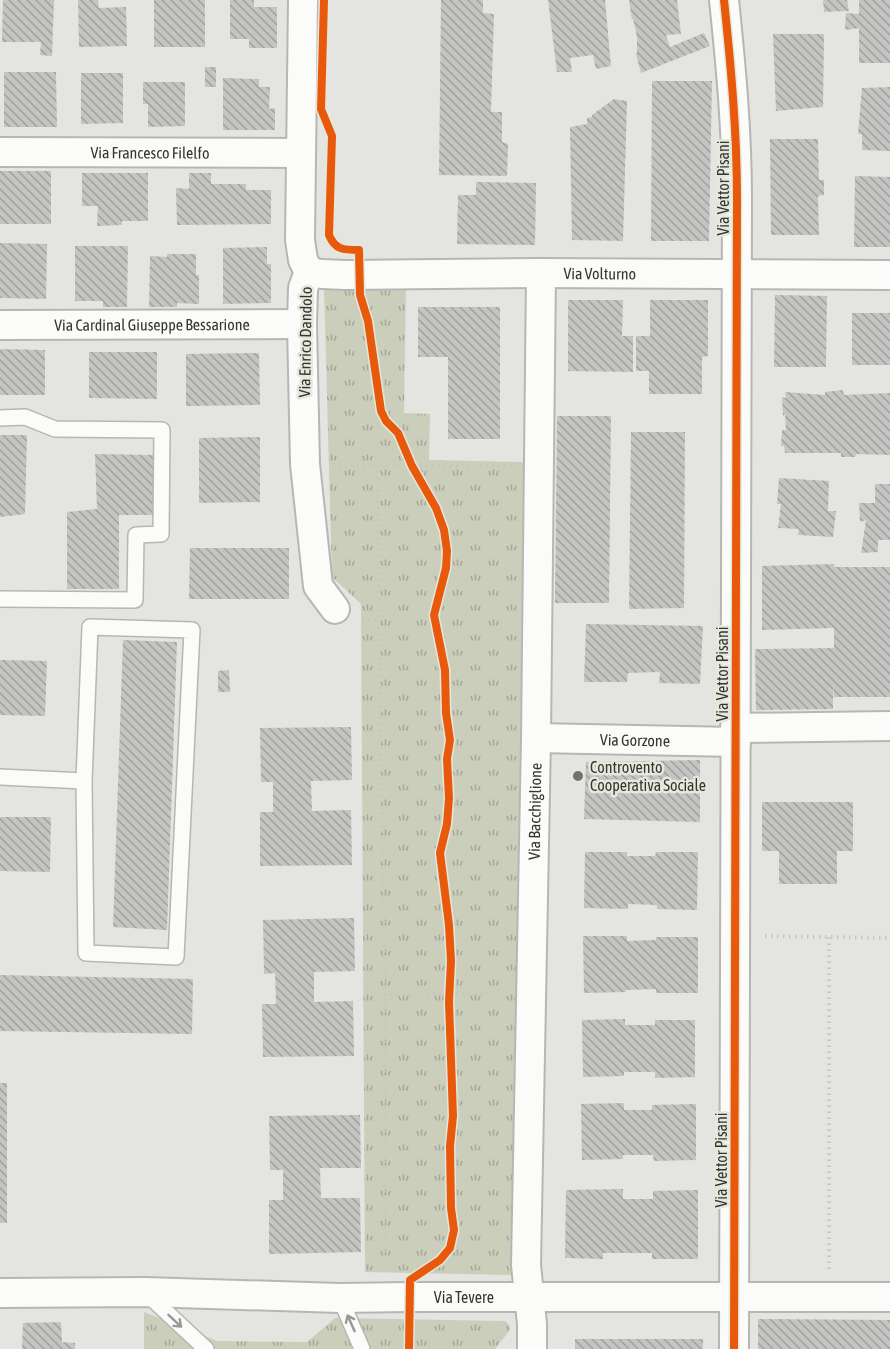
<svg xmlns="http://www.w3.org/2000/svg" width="890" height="1349" viewBox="0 0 890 1349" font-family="'Asap Condensed',sans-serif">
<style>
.park{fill:url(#park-tufts)}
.building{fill:url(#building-back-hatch)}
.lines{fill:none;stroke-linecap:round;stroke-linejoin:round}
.service-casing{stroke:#b6b7b3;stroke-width:18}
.minor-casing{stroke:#b6b7b3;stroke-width:32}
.path{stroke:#c6c6c4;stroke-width:4;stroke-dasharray:1.5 4.5;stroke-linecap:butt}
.service{stroke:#fbfbfa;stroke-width:15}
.minor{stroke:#fbfbfa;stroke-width:28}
.cycleway-casing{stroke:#e5e8dd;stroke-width:11}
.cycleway{stroke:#e8590c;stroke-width:8}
.oneway{stroke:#989896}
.poi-dot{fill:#72736f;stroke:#e5e8dd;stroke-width:2}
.labels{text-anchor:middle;stroke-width:5;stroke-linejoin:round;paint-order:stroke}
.street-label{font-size:16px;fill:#353632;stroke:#e5e8dd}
.poi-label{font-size:16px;fill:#353632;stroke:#e5e8dd;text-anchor:start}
</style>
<defs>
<pattern id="park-tufts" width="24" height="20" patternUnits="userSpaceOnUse" patternTransform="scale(1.5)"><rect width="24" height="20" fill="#cacebb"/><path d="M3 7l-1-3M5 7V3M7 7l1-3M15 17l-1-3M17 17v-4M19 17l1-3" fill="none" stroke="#a5a899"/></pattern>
<pattern id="building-back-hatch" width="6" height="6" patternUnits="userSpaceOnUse" patternTransform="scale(1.5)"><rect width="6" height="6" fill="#c4c4c3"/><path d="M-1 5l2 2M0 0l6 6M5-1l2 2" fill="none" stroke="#a0a09f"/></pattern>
</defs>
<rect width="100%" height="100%" fill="#e4e5e0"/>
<g class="park">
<path d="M406 285 404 413 430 414 429 460 525 462 511 1275 365 1272 361 604 332 577 324 287Z"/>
<path d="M144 1312 217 1341 307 1342 335 1318 505 1321 510 1326V1330L495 1349H144Z"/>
</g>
<g class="building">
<path d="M3 0H54L52 56 40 55 41 42H2Z"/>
<path d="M78 0H98L99 8 126 7 127 46 79 47Z"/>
<rect x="154" y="0" width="51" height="47"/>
<path d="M230 0H254V7H277V48H249V39H230Z"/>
<path d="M441 0H483V13L494 14 491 112H502V142L508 144 507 176 439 175Z"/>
<path d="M548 0H605L611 66 596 69 593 55 570 58 572 72H557Z"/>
<path d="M629 0H677L681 34 666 35 670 47 704 33 710 46 641 73 636 54 637 53V37L633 18 632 20Z"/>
<path d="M823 0H847L849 11 824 12Z"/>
<path d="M859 0H890V63H859V28L845 30 846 13 859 14Z"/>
<path d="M773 34H824L823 107 776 111Z"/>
<rect x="205" y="67" width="11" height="20"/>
<path d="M4 72H56L57 127H4Z"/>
<path d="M81 73H123V123L81 124Z"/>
<path d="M223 78 259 79V87H270L269 109 275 108V130H223Z"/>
<path d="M652 81H712L709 241H651Z"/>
<path d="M143 82H185V126L148 127V104H143Z"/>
<path d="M890 87V151L862 150V134H858L862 88Z"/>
<path d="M614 99 627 101 623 241 572 240 570 127 587 124V118L592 117V115Z"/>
<path d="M770 139H818L819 180H824V195L818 196 819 235H771Z"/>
<rect x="0" y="171" width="51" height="53"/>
<path d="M82 173H148V221H122V225L97 226 98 206H82Z"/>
<path d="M189 173H211V184H246V190H271V224L177 225 176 188 189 189Z"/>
<path d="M855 176 890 177V247H854Z"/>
<path d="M476 182 536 183 535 245 457 244 458 195H476Z"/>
<path d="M0 243 47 244 46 299 0 298Z"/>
<path d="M75 246H128L127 307H103V301H75Z"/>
<path d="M267 247V264H271V303L223 304V248Z"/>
<path d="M167 254H196V275H199V304L177 303V307H149L150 256 167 257Z"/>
<path d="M775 295 827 296 826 367H774Z"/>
<path d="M568 300H623L622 336H633V372L568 371Z"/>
<path d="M650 300H708V356L702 357V394H649V371H636V336H650Z"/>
<path d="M418 307H500V439H448V357H418Z"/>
<rect x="852" y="313" width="38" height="52"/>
<path d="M0 349 45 350V395H0Z"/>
<path d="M89 352H157V399L89 398Z"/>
<path d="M259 353 260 405 186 406V354Z"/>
<path d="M843 390 844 395 890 393V455L856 454 855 457H841V453H785L784 445 781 447 782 430H786L785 414 783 416 782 397 786 398 785 392 825 395V392Z"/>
<path d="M557 416H611L609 603H555Z"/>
<path d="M631 432H685L684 608 629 609Z"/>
<path d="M0 435H27L25 514 0 517Z"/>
<path d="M260 437V502L199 503V438Z"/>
<path d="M95 454 156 455 154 515H119V589H67V512L97 509Z"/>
<path d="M779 478 829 481 828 511H836L833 537 798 535 799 529 778 528 781 504H777Z"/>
<path d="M875 484H890V540H878V552L861 553 866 520 860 522 859 503H875Z"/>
<path d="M190 548H289V599H189Z"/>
<path d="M834 564V567H890V697H834L833 683V709L756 710 755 649 834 648V628L762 630V566Z"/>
<path d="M586 624 703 626 700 684 659 683 660 672 628 673 627 682H584Z"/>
<path d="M123 640 177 642 167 930 113 927Z"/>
<path d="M0 660 47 661 45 716 0 715Z"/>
<path d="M229 670 230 692H218V671Z"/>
<path d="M351 727 352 780 311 781 312 811 351 810 352 865 260 866V812H273V782H261L260 728Z"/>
<path d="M700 760V822L584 819 586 762Z"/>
<path d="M762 802H853V851H837V884H779V851H762Z"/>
<path d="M0 817H51L50 872 0 871Z"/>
<path d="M585 852H627V856H655L656 852H698L697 910 657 909V905L628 904V909L584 908Z"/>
<path d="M354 918 355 971 314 972V1002L353 1001 354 1056 263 1057 262 1004H276L275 973 264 974 263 920Z"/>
<path d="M583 936H627V941L656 940V937H698V993H656V989L626 990V992L584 993Z"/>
<path d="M0 975 193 979 192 1034 0 1031Z"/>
<path d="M625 1019V1025H655V1020H695V1077L655 1078V1072H624V1076L583 1077 582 1020Z"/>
<rect x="0" y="1083" width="7" height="140"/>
<path d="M624 1103V1110H652V1105L696 1104V1160L654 1161 653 1155H623V1159L582 1160 581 1104Z"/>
<path d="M360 1115 361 1168H320L321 1198H360L361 1252 269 1254V1200H283V1170H270L269 1116Z"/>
<path d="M623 1189V1199H653V1191L698 1190V1259H652V1253H603V1259L565 1258 566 1190Z"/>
<path d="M758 1319 890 1320V1349H758Z"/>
<path d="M61 1322 62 1342 75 1343V1349H22L23 1323Z"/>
<rect x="575" y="1339" width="128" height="10"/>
</g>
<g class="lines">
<defs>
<g id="service">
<path d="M0 418 25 417 55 429 162 430 161 534 136 535 135 600 0 599"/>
<path d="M90 627 192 630 176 957 86 953 84 781Z"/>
<path d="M0 777 84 781"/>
<path d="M147 1294 206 1349"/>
<path d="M340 1298 362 1349"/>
</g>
<g id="minor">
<path d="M303 0 300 240 303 260 309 272"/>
<path d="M724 0C731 67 737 132 737 199L734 1349"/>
<path id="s1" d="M0 152 300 153"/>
<path id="s2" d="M309 272 322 274 345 275 541 273 890 275"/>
<path d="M309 272 303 288 302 324 305 464 318 586 335 609"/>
<path id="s3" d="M0 325 302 324"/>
<path d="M735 728 890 726"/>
<path id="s4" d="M536 738 736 742"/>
<path id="s5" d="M0 1293 145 1292 340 1298 410 1297H890"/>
<path id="s6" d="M532 1349V1324L526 1265 536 738 541 273"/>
</g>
</defs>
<use href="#service" class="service-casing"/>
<use href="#minor" class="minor-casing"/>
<g class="path">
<path d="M333 465 402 466"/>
<path d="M378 465 379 644 385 995 384 1268"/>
<path d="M420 466H512"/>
<path d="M362 620H379"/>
<path d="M765 936 890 938"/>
<path d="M456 994 504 993"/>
<path d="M385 995 442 994"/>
<path d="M829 1269V937"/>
</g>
<use href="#service" class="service"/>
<use href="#minor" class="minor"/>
<defs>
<g id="cycleway">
<path d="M324 0 321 109 332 136 329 235C335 250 344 250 359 250L360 295 368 321 381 411 386 421 398 433 412 466 436 508 444 530 447 551 446 568 434 615 445 670 446 713 450 740 447 759 449 798 447 824 440 853 449 925 451 961 449 1002 453 1116 450 1146 451 1208 454 1230 450 1248 440 1260 410 1280 409 1349"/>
<path d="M724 0C731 67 737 132 737 199L734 1349"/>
</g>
</defs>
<use href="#cycleway" class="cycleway-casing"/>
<use href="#cycleway" class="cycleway"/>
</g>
<defs><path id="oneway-shaft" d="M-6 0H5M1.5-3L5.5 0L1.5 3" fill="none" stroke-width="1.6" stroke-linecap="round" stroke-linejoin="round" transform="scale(1.5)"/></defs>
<g class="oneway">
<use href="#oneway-shaft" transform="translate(175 1321) rotate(43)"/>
<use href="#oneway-shaft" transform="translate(351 1323) rotate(-114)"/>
</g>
<circle class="poi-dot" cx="578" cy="776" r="6"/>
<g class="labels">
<g class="street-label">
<text dy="6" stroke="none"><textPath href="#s1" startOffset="150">Via Francesco Filelfo</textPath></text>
<text transform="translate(723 188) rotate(-90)" y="6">Via Vettor Pisani</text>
<text dy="6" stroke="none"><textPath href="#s2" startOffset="291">Via Volturno</textPath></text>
<text dy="6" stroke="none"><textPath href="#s3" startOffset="152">Via Cardinal Giuseppe Bessarione</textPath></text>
<text transform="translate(305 342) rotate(-89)" y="6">Via Enrico Dandolo</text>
<text transform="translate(722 674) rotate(-90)" y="6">Via Vettor Pisani</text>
<text dy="6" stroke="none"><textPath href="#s4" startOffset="99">Via Gorzone</textPath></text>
<text dy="6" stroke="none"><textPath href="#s6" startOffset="538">Via Bacchiglione</textPath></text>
<text transform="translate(721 1160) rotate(-90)" y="6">Via Vettor Pisani</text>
<text dy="6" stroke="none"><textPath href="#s5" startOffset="464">Via Tevere</textPath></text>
</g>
<g class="poi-label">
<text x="590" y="773">Controvento<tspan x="590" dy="18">Cooperativa Sociale</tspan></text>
</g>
</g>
</svg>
